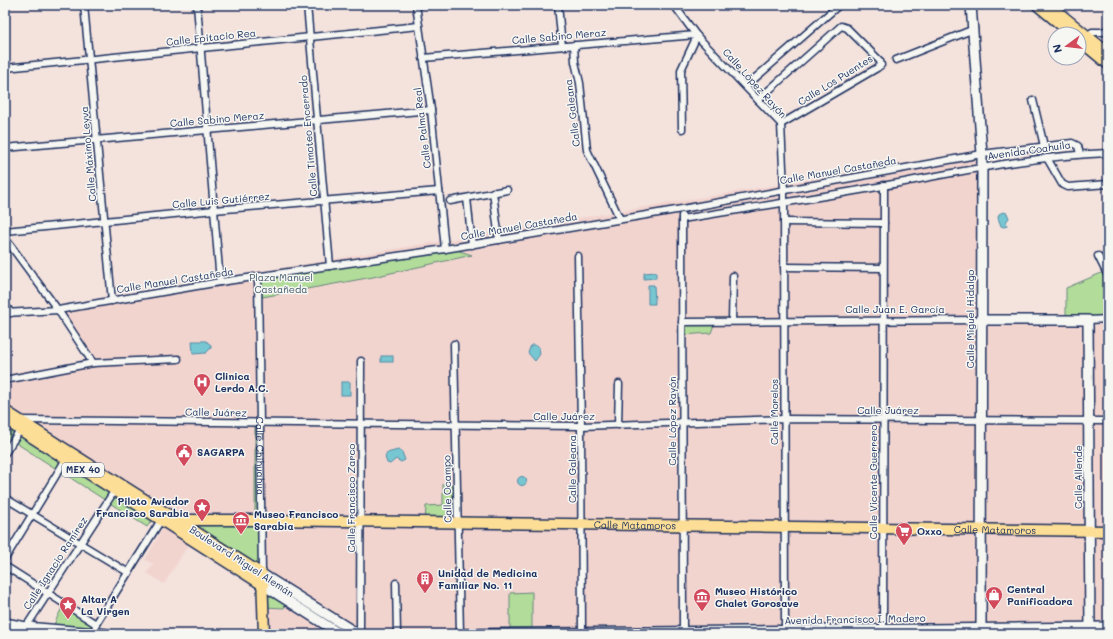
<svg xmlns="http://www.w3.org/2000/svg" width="1113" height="639" viewBox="0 0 1113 639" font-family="Mali,sans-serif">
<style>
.built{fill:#f2d4cf}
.green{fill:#b2dc99;stroke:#66867c}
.water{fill:#77c7d2;stroke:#528aa4}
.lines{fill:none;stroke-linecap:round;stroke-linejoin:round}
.minor-casing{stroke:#1b2f5e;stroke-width:9}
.secondary-casing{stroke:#1b2f5e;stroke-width:12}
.primary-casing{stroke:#1b2f5e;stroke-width:13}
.minor{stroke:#f6f6f2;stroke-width:6}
.secondary{stroke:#f6f6f2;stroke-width:9}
.primary{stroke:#fdde96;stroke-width:10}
.labels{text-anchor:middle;stroke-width:3;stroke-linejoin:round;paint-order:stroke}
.shield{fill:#f6f6f2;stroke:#5d6b8a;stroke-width:1}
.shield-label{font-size:9px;font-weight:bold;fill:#1b2f5e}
.street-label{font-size:10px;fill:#1b2f5e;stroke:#f6f6f2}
.park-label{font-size:10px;fill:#415a6d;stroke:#f6f6f2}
.poi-label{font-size:10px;font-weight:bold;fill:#1b2f5e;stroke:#f6f6f2;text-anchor:start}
</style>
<rect width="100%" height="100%" fill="#f4e2dd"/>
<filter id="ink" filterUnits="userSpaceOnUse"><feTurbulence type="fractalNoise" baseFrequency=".025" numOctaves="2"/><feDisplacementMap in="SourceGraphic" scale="8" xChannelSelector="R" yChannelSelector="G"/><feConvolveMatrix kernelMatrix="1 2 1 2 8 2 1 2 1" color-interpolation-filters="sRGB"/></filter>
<g filter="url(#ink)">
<g class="built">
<path d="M980 151V319H1108V634H265L262 568 5 404V374L90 360 56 307 220 278Z"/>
<path d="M163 528 189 544 164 584 147 573 153 564 145 560Z"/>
</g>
<g class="green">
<path d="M447 247 472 255 373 277 257 298V276Z"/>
<path d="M1106 271 1108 275V319H1066V288Z"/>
<path d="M682 322H715L711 333 682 335Z"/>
<path d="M5 421 155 516 147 527 5 436Z"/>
<path d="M260 423 261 512 255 513V424Z"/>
<path d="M443 484H456L457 522H425L426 506 443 505Z"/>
<path d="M176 519 261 521 262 573Z"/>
<path d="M264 584 289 600 284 608 264 607Z"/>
<path d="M532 592V628H510V593Z"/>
<path d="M65 601 97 620 95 634 51 631Z"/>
<path d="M1090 624 1091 634H981V627Z"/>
</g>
<g class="water">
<path d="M1003 212 1007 213 1009 218 1006 222 1007 226 1004 227 1001 226 998 218 999 214Z"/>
<path d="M656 272V278L644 279V273Z"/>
<path d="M648 285H654L655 304H648Z"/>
<path d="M192 341H206L211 345V348L206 353 193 354Z"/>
<path d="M531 345H534L539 347 540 354 535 361 528 353Z"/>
<rect x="381" y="356" width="12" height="6"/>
<rect x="341" y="382" width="9" height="13"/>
<path d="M398 450 402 452 405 460 401 462 396 459 390 464 387 463 385 457 387 453Z"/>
<circle cx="522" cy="481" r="4.5"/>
</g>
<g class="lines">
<defs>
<g id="minor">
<path d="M84 5 112 301"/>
<path d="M197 5 220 282"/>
<path d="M307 5 330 266"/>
<path d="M416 5 431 110 445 249"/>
<path d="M558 5 562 46"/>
<path d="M674 5 696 35 781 124 784 190 785 632"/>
<path d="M1087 36 1092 32H1103L1108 29"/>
<path d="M574 45 575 62 580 83 587 150 620 219"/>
<path d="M423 58 696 35"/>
<path d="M896 60 974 29"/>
<path d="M5 68 419 26"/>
<path d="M746 86 839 5"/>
<path d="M758 100 841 26 847 28 880 61 881 65 877 68 781 124"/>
<path d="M1033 100 1044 146"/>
<path d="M682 129 681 70 697 36"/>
<path d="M5 148 431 110"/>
<path d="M1047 158 1062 184 1068 187 1108 184"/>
<path d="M493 192 499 240"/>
<path d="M467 198 472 245"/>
<path d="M450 201 507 190"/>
<path d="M682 216 683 634"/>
<path d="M682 219C749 208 816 198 883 186 958 172 1032 156 1108 153"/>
<path d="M784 222 884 223"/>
<path d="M5 231 214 210 439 191"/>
<path d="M5 238 58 310 93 363"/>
<path d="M578 256 581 426 582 634"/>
<path d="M1098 256 1108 276"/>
<path d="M784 267 883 268"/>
<path id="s1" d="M258 277 262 574"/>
<path d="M5 305 11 313"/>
<path d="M5 313 58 310 220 282 445 249 682 209 982 154 1072 143 1078 146 1080 154"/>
<path d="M1088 320 1108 319"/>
<path d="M732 321 733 276"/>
<path d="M682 322 981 320"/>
<path d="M454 344 460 634"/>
<path d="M5 380 93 363 178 359"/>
<path d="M22 420 581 426 784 419 1108 421"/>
<path d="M618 425 619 384"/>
<path d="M5 453 20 430"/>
<path d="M5 498 129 573"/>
<path d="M5 559 66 459"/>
<path d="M5 566 96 624"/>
<path d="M396 583 397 634"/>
<path d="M26 627 115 490"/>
<path d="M95 633 96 624 161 520"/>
<path d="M360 634 361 361"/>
<path d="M883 634 884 185"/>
</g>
<g id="secondary">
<path d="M971 5 982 154 981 633"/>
<path d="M981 320H1088L1090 634"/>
<path d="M262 574 358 634"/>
<path d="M263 585 340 634"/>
<path d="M5 623 26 627 108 634"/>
<path d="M459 634 1108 627"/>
</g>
<g id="primary">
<path d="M1037 5 1072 34"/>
<path d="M1049 5 1108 53"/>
<path d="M1079 40 1108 64"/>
<path d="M5 411 262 574 264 634"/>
<path d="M5 420 263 585"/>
<path id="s2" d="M161 520H262L1108 531"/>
</g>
</defs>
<use href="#minor" class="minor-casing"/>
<use href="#secondary" class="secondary-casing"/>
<use href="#primary" class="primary-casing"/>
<use href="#minor" class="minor"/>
<use href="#secondary" class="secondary"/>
<use href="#primary" class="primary"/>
</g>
</g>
<defs>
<symbol id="hospital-pin" viewBox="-11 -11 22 30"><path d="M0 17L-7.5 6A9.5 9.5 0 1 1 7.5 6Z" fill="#d1495b" stroke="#f6f6f2"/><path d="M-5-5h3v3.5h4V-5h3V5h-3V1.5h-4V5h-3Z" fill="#fff"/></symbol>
<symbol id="civic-pin" viewBox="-11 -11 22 30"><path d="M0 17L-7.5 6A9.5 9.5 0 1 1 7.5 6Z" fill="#d1495b" stroke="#f6f6f2"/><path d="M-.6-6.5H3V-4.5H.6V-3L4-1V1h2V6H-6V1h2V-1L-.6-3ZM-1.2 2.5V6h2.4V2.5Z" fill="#fff"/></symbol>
<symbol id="sight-pin" viewBox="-11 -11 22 30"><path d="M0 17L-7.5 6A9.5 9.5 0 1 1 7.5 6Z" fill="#d1495b" stroke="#f6f6f2"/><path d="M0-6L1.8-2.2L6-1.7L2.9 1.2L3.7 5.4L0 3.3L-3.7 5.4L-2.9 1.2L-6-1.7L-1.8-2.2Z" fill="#fff"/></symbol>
<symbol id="museum-pin" viewBox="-11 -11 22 30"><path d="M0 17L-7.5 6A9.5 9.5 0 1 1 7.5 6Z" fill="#d1495b" stroke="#f6f6f2"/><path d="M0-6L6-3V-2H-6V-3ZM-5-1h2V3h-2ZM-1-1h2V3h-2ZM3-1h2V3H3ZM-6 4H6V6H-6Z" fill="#fff"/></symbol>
<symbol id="supermarket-pin" viewBox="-11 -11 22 30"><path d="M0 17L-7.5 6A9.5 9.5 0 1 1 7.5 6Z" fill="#d1495b" stroke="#f6f6f2"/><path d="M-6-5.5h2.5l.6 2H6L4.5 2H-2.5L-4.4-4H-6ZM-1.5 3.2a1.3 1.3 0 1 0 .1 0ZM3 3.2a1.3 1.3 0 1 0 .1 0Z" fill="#fff"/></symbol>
<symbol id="building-pin" viewBox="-11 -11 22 30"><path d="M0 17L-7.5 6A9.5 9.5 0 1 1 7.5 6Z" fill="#d1495b" stroke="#f6f6f2"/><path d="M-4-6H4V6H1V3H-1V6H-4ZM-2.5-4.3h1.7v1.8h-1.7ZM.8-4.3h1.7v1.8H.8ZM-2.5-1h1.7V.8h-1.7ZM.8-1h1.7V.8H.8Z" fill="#fff"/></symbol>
<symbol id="shop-pin" viewBox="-11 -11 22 30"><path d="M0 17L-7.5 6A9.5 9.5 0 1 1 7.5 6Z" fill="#d1495b" stroke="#f6f6f2"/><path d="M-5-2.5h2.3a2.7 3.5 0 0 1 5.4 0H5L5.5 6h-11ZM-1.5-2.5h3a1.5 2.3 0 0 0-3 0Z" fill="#fff"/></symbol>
</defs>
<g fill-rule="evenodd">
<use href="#hospital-pin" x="192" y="372" width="20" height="27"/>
<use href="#civic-pin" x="174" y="442" width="20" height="27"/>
<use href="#sight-pin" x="192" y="497" width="20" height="27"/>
<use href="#museum-pin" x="231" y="510" width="20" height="27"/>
<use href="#supermarket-pin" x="894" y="521" width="20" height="27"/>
<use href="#building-pin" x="415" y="569" width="20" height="27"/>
<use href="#shop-pin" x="984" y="585" width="20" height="27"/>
<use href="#museum-pin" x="692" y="587" width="20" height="27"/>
<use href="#sight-pin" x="58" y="595" width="20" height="27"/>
</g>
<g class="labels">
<rect class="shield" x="62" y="463" width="42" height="14" rx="3"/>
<g class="shield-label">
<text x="83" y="473">MEX 40</text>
</g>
<g class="street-label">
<text transform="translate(559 36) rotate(-5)" y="4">Calle Sabino Meraz</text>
<text transform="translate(211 37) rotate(-6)" y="4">Calle Epitacio Rea</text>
<text transform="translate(835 80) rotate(-32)" y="4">Calle Los Puentes</text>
<text transform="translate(755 83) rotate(48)" y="4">Calle López Rayón</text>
<text transform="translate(572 113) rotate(-97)" y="4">Calle Galeana</text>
<text transform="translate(217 119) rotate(-5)" y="4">Calle Sabino Meraz</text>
<text transform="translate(422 128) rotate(-97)" y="4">Calle Palma Real</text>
<text transform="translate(308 136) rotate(-95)" y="4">Calle Timoteo Encerrado</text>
<text transform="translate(1029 150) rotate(-8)" y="4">Avenida Coahuila</text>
<text transform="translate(88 154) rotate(-95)" y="4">Calle Máximo Leyva</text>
<text transform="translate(838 170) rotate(-10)" y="4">Calle Manuel Castañeda</text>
<text transform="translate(221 200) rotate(-5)" y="4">Calle Luis Gutiérrez</text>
<text transform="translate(519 226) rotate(-10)" y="4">Calle Manuel Castañeda</text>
<text transform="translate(175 280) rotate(-9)" y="4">Calle Manuel Castañeda</text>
<text x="895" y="313">Calle Juan E. García</text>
<text transform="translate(970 319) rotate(-90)" y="4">Calle Miguel Hidalgo</text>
<text x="888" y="414">Calle Juárez</text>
<text transform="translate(216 412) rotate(1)" y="4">Calle Juárez</text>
<text transform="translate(774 412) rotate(-90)" y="4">Calle Morelos</text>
<text x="564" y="420">Calle Juárez</text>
<text transform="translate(672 421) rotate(-90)" y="4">Calle López Rayón</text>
<text dy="4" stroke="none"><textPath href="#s1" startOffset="179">Calle Chihuahua</textPath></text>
<text transform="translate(572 469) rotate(-90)" y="4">Calle Galeana</text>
<text transform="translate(1078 477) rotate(-90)" y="4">Calle Allende</text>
<text transform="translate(873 482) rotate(-90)" y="4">Calle Vicente Guerrero</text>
<text transform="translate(447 489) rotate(-91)" y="4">Calle Ocampo</text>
<text transform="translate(351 498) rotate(-90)" y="4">Calle Francisco Zarco</text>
<text dy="4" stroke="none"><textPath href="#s2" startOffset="474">Calle Matamoros</textPath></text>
<text dy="4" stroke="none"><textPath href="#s2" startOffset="834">Calle Matamoros</textPath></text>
<text transform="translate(242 561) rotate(33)" y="4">Boulevard Miguel Alemán</text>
<text transform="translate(55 563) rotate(-57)" y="4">Calle Ignacio Ramírez</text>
<text transform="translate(855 619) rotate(-1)" y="4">Avenida Francisco I. Madero</text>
</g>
<g class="park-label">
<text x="281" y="281">Plaza Manuel<tspan x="281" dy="12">Castañeda</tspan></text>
</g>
<g class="poi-label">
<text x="215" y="380">Clinica<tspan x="215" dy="12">Lerdo A.C.</tspan></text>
<text x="197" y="456">SAGARPA</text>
<text x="189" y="505" text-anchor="end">Piloto Aviador<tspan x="189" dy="12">Francisco Sarabia</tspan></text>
<text x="254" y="518">Museo Francisco<tspan x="254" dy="12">Sarabia</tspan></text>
<text x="917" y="535">Oxxo</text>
<text x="438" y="577">Unidad de Medicina<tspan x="438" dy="12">Familiar No. 11</tspan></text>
<text x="1007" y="593">Central<tspan x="1007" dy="12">Panificadora</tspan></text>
<text x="715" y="595">Museo Histórico<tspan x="715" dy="12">Chalet Gorosave</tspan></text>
<text x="81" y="603">Altar A<tspan x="81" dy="12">La Virgen</tspan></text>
</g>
</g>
<rect width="1113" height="639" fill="none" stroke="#f6f6f2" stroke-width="20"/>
<rect x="10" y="10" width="1093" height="619" fill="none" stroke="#1b2f5e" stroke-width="1.5" filter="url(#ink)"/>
<g transform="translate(1067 46) rotate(255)"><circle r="19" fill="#f6f6f2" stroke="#9ea6b7"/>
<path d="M0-3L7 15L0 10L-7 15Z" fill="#d1495b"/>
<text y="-6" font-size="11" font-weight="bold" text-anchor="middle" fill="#1b2f5e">N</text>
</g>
</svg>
